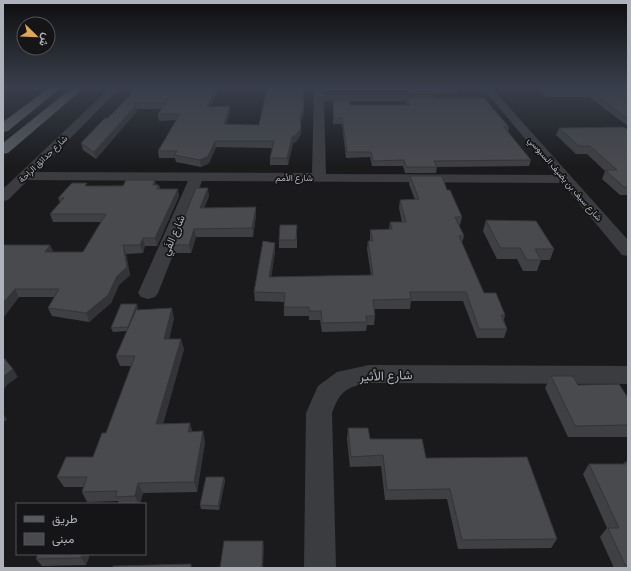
<svg xmlns="http://www.w3.org/2000/svg" width="631" height="571" viewBox="0 0 631 571" font-family="Manrope,Vazirmatn,sans-serif">
<style>
.lines{fill:none;stroke-linecap:round;stroke-linejoin:round}
.street{fill:#3b3c40;fill-rule:evenodd}
.primary{fill:#575a5f;fill-rule:evenodd}
.wall{fill:#3f4043}
.shaded-wall{fill:#333437}
.building{fill:#494a4e;stroke:#333437}
.labels{text-anchor:middle;stroke-width:3.5;stroke-linejoin:round;paint-order:stroke}
.far-street-label{font-size:9px;fill:#aeb2ba;stroke:#151517}
.street-label{font-size:11px;fill:#aeb2ba;stroke:#151517}
.near-street-label{font-size:13px;fill:#aeb2ba;stroke:#151517}
</style>
<rect width="100%" height="100%" fill="#1a1a1c"/>
<g class="lines">
<g class="street">
<path d="M3 87H10L3 92Z"/>
<path d="M111 87H121L37 172 312 173 314 87H324V95H432L437 98 432 101H324L326 174 555 175 482 87H491L628 240V256L622 255 562 183 202 181 158 293 155 297 148 299 141 297 138 293 188 181 28 180 8 200 3 201V189Z"/>
<path d="M369 365 628 366V384L369 383C346 387 340 391 332 413L336 568H304L306 413 318 386 337 372Z"/>
</g>
<g class="primary">
<path d="M50 87H62L8 131 3 132V122Z"/>
<path d="M73 87H85L8 153 3 154V143Z"/>
</g>
</g>
<g class="wall">
<path d="M130 87H216L217 93 210 107 230 112 226 124 259 125 304 112 301 123V134L296 142 293 143 288 165H270V158L273 148 216 147 209 163 201 167 176 162 175 158H159L158 151 176 120 159 121 158 114 162 109H136L137 111 96 159 83 150 81 143 108 118 136 90H131Z"/>
<path d="M406 87H458L457 94H409Z"/>
<path d="M536 87H628V126L589 97H547Z"/>
<path d="M407 98 509 127 508 132 531 160 529 166 437 167 436 173H405L403 166H372L370 157 346 158 342 124H333V100L350 105H407L406 102Z"/>
<path d="M559 128 628 130V195H620L602 179 605 171 587 154H576L556 135Z"/>
<path d="M410 176 447 190 462 217 460 225H459L464 236 462 243 484 293 505 315 504 320 507 329 504 338H477L463 301H411L410 309H374L375 316 374 325H367L366 331 322 332 320 320H309V316H284V302L255 301 254 292 275 251 271 277 371 275 367 249 368 241H370V230L389 229 390 222H402L399 208 400 200H415L409 184Z"/>
<path d="M159 185 160 189 179 196 157 246H145L143 253 126 254 130 275 119 285 111 303 89 322 52 316 48 308 54 297H19L3 318V245H50L53 252H83L101 222H53L50 214 60 202 58 198 88 186Z"/>
<path d="M209 196 204 208 256 207V215L253 237H196L191 253H175L173 245Z"/>
<path d="M486 220 554 249 550 260H541L537 271H523L517 259H497L483 231Z"/>
<path d="M297 232V248H279V240Z"/>
<path d="M138 308 137 310 174 318 169 339 184 349 163 424 190 423 192 432 205 442 197 492 143 493 140 504H119L118 501 87 502 82 492 83 487H64L57 477 93 457 106 433 131 366H120L116 356 127 331 113 332 111 328Z"/>
<path d="M551 376 578 385 628 398V437H568L545 388Z"/>
<path d="M348 428 370 439 426 458 557 539 551 548 458 549 447 499 385 500 381 466 350 467 347 439Z"/>
<path d="M625 462H628V568H614L600 537 607 528 583 474 589 464H623Z"/>
<path d="M224 477 225 481 219 510 201 509 200 505Z"/>
<path d="M90 554 86 565 42 566 36 559Z"/>
</g>
<g class="shaded-wall">
<path d="M216 87 217 93 207 113V107Z"/>
<path d="M136 105 137 111 96 159 94 152Z"/>
<path d="M230 106V112L224 131V124Z"/>
<path d="M304 106V112L301 123 300 117Z"/>
<path d="M301 128V134L296 142 293 143 288 165 287 158 292 137Z"/>
<path d="M215 141 216 147 209 163 201 167 200 160Z"/>
<path d="M155 180 157 188 153 185Z"/>
<path d="M208 188 209 196 201 216 200 208Z"/>
<path d="M178 189 179 196 157 246 155 238Z"/>
<path d="M256 207V215L253 237 252 228Z"/>
<path d="M194 229 196 237 191 253 189 245Z"/>
<path d="M143 238 145 246 143 253 140 245Z"/>
<path d="M275 243V251L270 286 269 277Z"/>
<path d="M50 245 54 253 45 252Z"/>
<path d="M123 245 126 254 130 275 119 285 111 303 89 322 86 313Z"/>
<path d="M15 289 19 297 3 318V303Z"/>
<path d="M137 304 138 308 130 331 128 327Z"/>
<path d="M172 308 174 318 167 349 164 339Z"/>
<path d="M181 339 184 349 160 434 156 424Z"/>
<path d="M13 369 18 377 7 385 3 391V377Z"/>
<path d="M3 413 7 420 3 422Z"/>
<path d="M190 423 193 434 188 432Z"/>
<path d="M203 431 205 442 197 492 194 482Z"/>
<path d="M224 477 225 481 219 510 218 506Z"/>
<path d="M138 483 143 493 140 504H138L135 496Z"/>
<path d="M263 541 264 548 263 568H262Z"/>
<path d="M82 554H90L86 565 81 558Z"/>
</g>
<g class="building">
<path d="M138 87H216L207 107 230 106 224 124 259 125 267 87H303L304 106 300 117 301 128 296 135 292 137 287 158H270L274 141H215L208 156 200 160 174 155 177 151H158L180 114H158L166 103H133L136 105 94 152 81 143 105 118H108Z"/>
<path d="M544 87H628V119L591 91 549 92Z"/>
<path d="M407 98H484L509 127H504L531 160 434 161 437 167H406L404 160 373 161 371 152H347L342 118H334L333 100H350V105H410Z"/>
<path d="M624 127 628 130V187H624L605 170H617L590 146H579L559 128Z"/>
<path d="M410 176H442L447 190H450L462 217H455L464 236H459L484 293H496L505 315H501L507 329H479L466 292H410L411 299 373 300 375 316H366L367 322 322 323 321 311H309V307H284L285 293 254 292 263 241 275 243 269 277 373 275 368 241H373L370 230 392 229 390 222H406L400 200 419 199Z"/>
<path d="M126 180H155L153 185H159L157 189H178L155 238H143L140 245H123L127 267 117 276 108 295 86 313 48 308 59 289H15L3 303V245H50L45 252H83L106 214H50L64 198H58L72 183H87L85 186H123Z"/>
<path d="M196 188H208L200 208 256 207 252 228 194 229 189 245H173Z"/>
<path d="M486 220 536 221 554 249H535L541 260H527L520 248H500Z"/>
<path d="M280 225H297L296 240H279Z"/>
<path d="M121 304H137L128 327 111 328Z"/>
<path d="M172 308 164 339H181L156 424 190 423 188 432 203 431 194 482 138 483 135 496 116 497 117 491 82 492 87 477H57L66 457H93L102 433H106L135 356H116L136 310Z"/>
<path d="M3 358H4L13 369 3 377Z"/>
<path d="M551 376H573L578 385 619 384 628 398V425L575 426Z"/>
<path d="M348 428H368L370 439H422L426 458 527 457 557 539 462 540 450 489 387 490 383 455 351 457Z"/>
<path d="M625 462H628V565H625L608 528H619L589 464H626Z"/>
<path d="M206 477H224L218 506 200 505Z"/>
<path d="M224 541H263L262 568H220Z"/>
<path d="M38 554H82L81 558 36 559Z"/>
<path d="M191 564V568H113V566Z"/>
</g>
<linearGradient id="sky" x2="0" y2="1"><stop stop-color="#0e0e0f"/><stop offset="0.52" stop-color="#383e4b"/><stop offset="1" stop-color="#383e4b" stop-opacity="0"/></linearGradient>
<rect width="631" height="167" fill="url(#sky)"/>
<g class="labels">
<g class="far-street-label">
<text transform="translate(43 159) rotate(-44)" y="3">شارع حدائق الراحة</text>
<text x="294" y="181">شارع الأمم</text>
<text transform="translate(565 179) rotate(49)" y="3">شارع سيف بن يضيف السبوسي</text>
</g>
<g class="street-label">
<text transform="translate(173 235) rotate(-67)" y="4">شارع الفَي</text>
</g>
<g class="near-street-label">
<text transform="translate(386 375) rotate(-2)" y="5">شارع الأثير</text>
</g>
</g>
<rect width="631" height="571" fill="none" stroke="#aeb2ba" stroke-width="8"/>
<rect x="16" y="503" width="130" height="52" fill="#151517" stroke="#525458"/>
<rect x="24" y="516" width="20" height="6" fill="#575a5f" stroke="#525458"/>
<text x="52" y="523" font-size="12" fill="#aeb2ba">طريق</text>
<rect x="24" y="533" width="20" height="12" fill="#494a4e" stroke="#525458"/>
<text x="52" y="543" font-size="12" fill="#aeb2ba">مبنى</text>
<g transform="translate(36 36) rotate(113)"><circle r="19" fill="#151517" stroke="#525458"/>
<path d="M0-3L7 15L0 10L-7 15Z" fill="#e1a74d"/>
<text y="-6" font-size="11" font-weight="bold" text-anchor="middle" fill="#aeb2ba">ش</text>
</g>
</svg>
